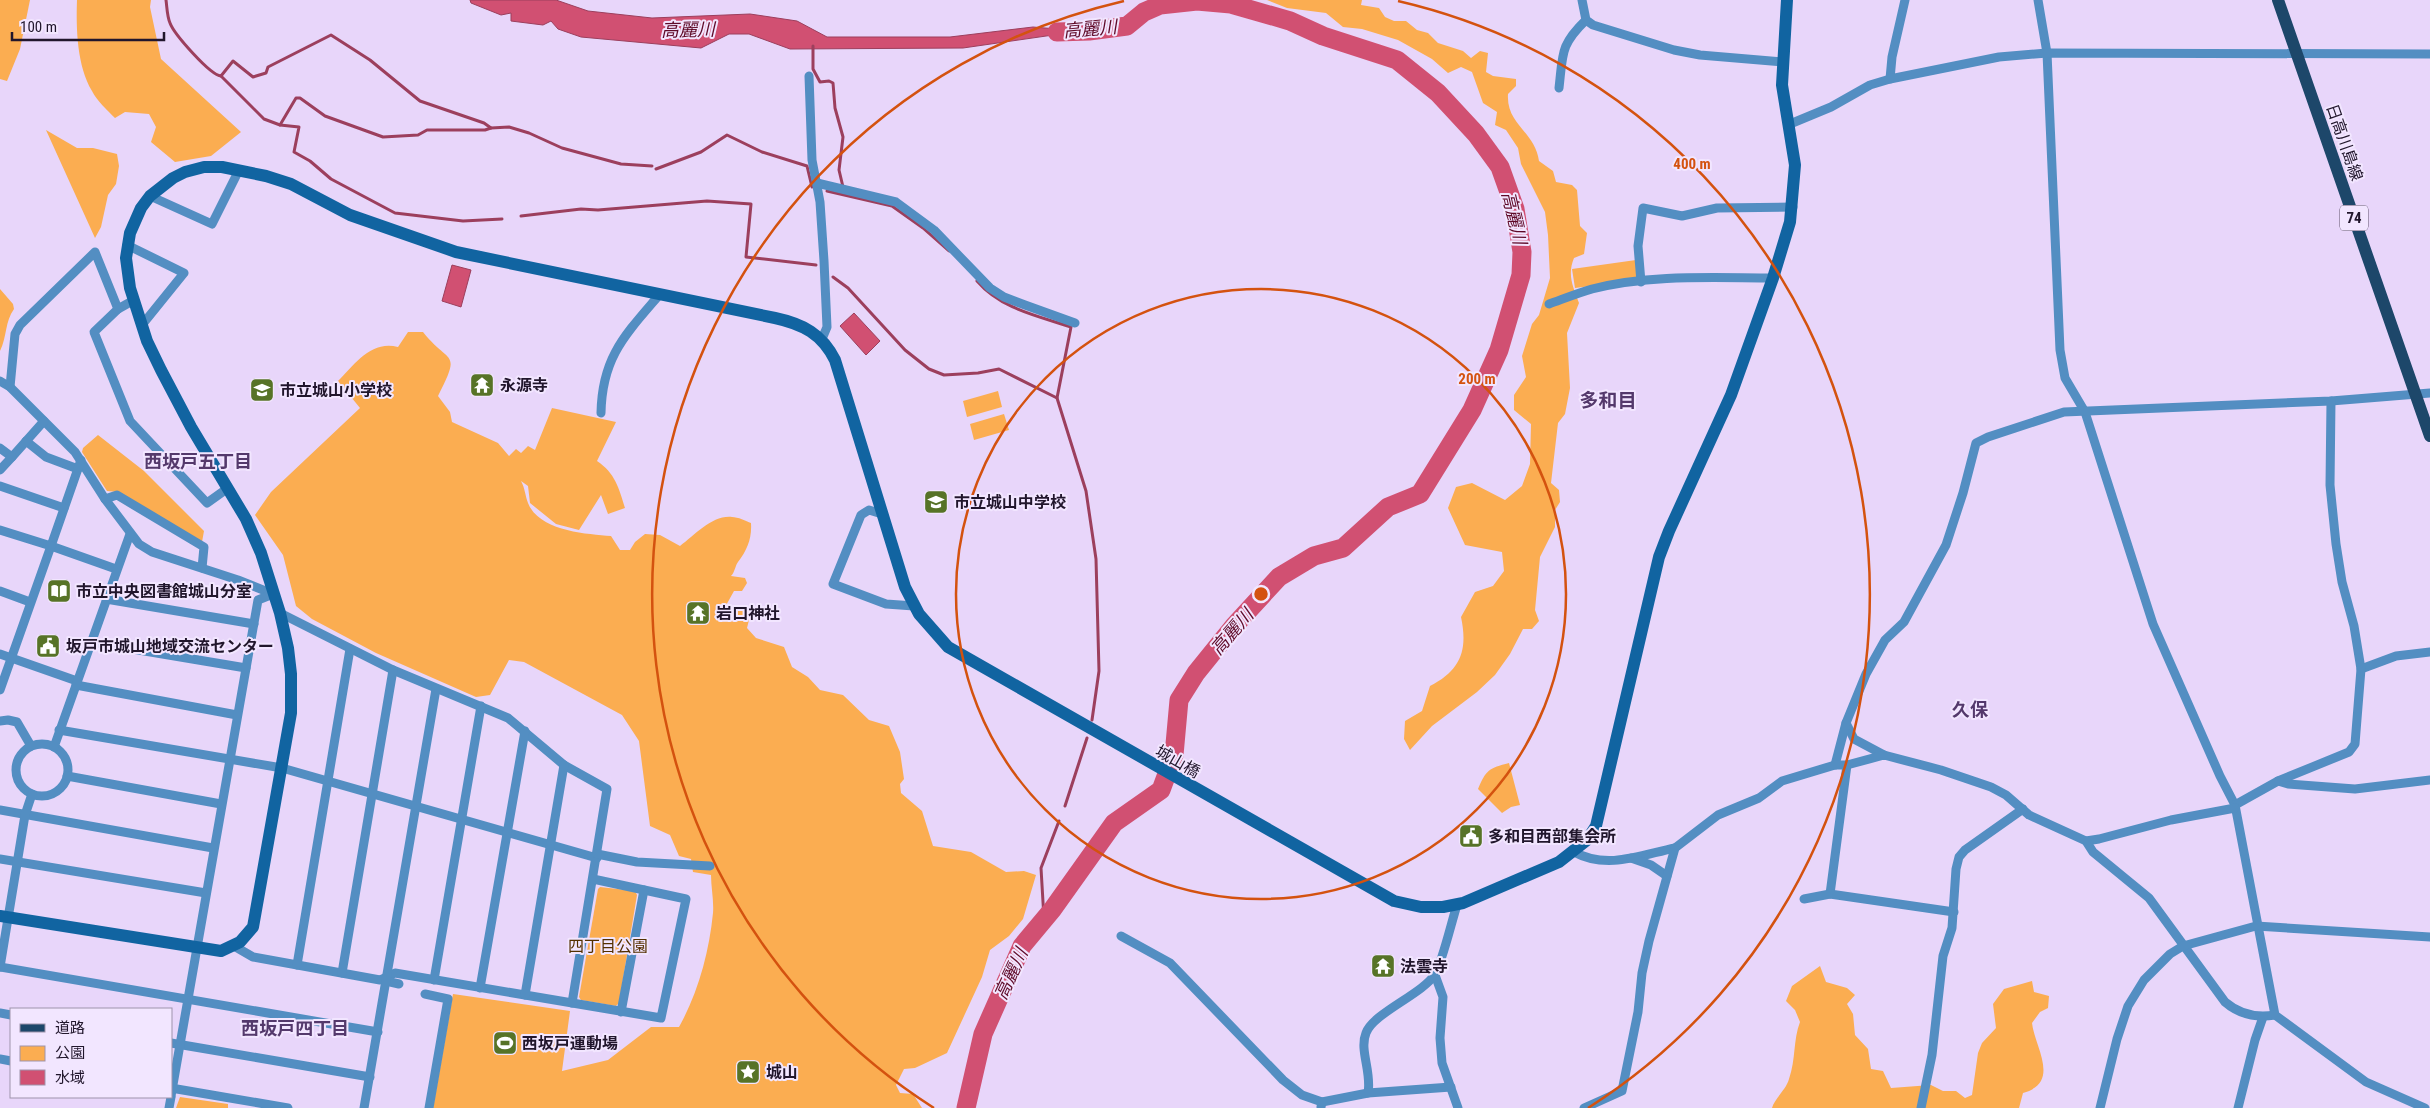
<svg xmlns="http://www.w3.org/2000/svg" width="2430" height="1108" viewBox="0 0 2430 1108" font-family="'Roboto Condensed','Noto Sans JP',sans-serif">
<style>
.green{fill:#fbad51}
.water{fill:#d15072;stroke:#9c3f5d}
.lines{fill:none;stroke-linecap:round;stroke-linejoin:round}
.stream{stroke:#9c3f5d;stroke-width:3}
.river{stroke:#d15072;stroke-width:19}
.street{stroke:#538ec2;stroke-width:9}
.secondary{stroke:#1164a1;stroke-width:12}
.primary{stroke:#1d476a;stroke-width:12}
.ring{fill:none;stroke:#d4520f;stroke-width:2.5}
.labels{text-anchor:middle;stroke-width:4;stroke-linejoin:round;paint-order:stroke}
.shield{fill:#f2e6ff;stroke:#60546b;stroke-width:1}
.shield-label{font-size:15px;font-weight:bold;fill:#21162c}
.street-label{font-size:16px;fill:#21162c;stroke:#f2e6ff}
.poi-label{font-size:16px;font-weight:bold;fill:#21162c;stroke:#f2e6ff;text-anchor:start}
.park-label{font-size:16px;fill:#543000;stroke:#f2e6ff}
.water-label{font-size:18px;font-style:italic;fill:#5f0a28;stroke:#f2e6ff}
.neighbourhood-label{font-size:18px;font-weight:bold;fill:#54396c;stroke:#f2e6ff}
.quarter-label{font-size:19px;font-weight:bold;fill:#54396c;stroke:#f2e6ff}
.centre{fill:#d4520f;stroke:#f2e6ff;stroke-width:2.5}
.ring-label{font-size:15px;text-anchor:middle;font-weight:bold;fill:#d4520f;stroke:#f2e6ff;stroke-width:4;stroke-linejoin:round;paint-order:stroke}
</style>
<rect width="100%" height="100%" fill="#e8d6fa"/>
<g class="green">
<path d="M0 0H30L20 49 7 81 0 79Z"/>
<path d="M77 0H151L150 7 161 59 241 132 211 156 175 162 151 142 156 127 149 114 125 112 115 118C107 110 97 101 92 91 77 66 76 29 77 0Z"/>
<path d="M1267 0H1362L1361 5 1379 8 1385 17 1394 21H1406L1417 30 1428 33 1438 43 1463 51 1471 58 1480 51 1488 53 1486 72 1493 76 1516 79V86L1508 94C1506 125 1535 131 1539 161L1553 171 1556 182 1572 185 1577 190 1580 226 1587 233 1584 254 1574 258C1567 275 1573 287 1579 303L1567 333 1570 388 1565 414 1558 423 1551 483 1559 490 1560 502 1555 510V527L1540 557 1535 610 1539 621 1532 629H1523L1510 654 1495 675 1477 692 1432 726 1410 750 1404 739 1405 721 1422 711 1430 686C1461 670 1468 650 1461 617L1475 592 1493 586 1504 571 1502 552 1465 545 1448 508 1456 487 1472 483 1505 500 1522 486 1530 464 1531 424 1514 410V395L1526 377 1522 356 1532 324 1539 315 1550 278 1548 235 1545 212 1521 164 1518 148 1506 130 1495 125 1497 112 1483 103 1472 72 1461 67 1448 73 1432 59 1398 40 1362 29 1343 27 1326 13 1287 8Z"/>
<path d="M46 130 77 148H93L117 154 119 166 116 184 108 195 101 227 95 238Z"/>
<path d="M1636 260 1638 280 1575 288 1572 269Z"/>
<path d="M0 289 13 304 14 309C5 321 7 337 0 351Z"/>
<path d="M408 332H423C449 365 462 349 438 396L450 412 452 422 498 443 509 456 516 449 521 453 528 446 535 450 552 408 616 422 597 461C615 473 619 488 625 508L608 514 601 495 579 530 556 524 530 503 528 486 521 481C525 488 525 495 528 503 539 531 586 534 611 536L620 550H630L635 542 645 534 660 535 680 546C695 535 712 515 732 517 738 517 746 521 751 523 752 539 747 550 738 562 735 566 735 572 731 576L745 578 747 583 742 591H734L724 609 743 610 749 620 747 628 756 638 784 647 792 667 808 677 820 690 843 695 869 720 889 726 900 752 904 779 900 784 901 793 922 811 933 846 971 852 1006 872 1024 871 1036 875 1023 919 1009 936 990 950 982 977 947 1053 915 1068 904 1069 896 1085 900 1093 913 1094 922 1108H433L453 994 570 1011 562 1071 608 1060 651 1027H679C698 993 709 953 713 913 714 901 711 887 711 875L693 872 691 859 679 856 670 835 650 826 639 741 622 715 524 662 509 660 490 695 476 697 376 653 312 619 296 606 283 555 255 515 271 492 360 408 338 381C355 364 371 340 398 347Z"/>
<path d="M998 391 1002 407 967 417 963 401Z"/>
<path d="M1004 414 1009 430 974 440 970 424Z"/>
<path d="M98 435 144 471 204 531 202 542 118 492 107 491 82 452 83 448Z"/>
<path d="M1509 763 1520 805 1511 807 1502 813 1478 789C1486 770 1489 768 1509 763Z"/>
<path d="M600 887 635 891 637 895 619 1003 616 1006 581 1000 579 997 598 889Z"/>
<path d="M1820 966 1826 982 1847 988 1855 995 1847 1004 1853 1014 1855 1035 1868 1049 1871 1069 1883 1071 1891 1088 1931 1085 1943 1091H1956L1965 1098 1972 1095 1978 1053 1982 1043 1996 1028 1993 1004 2004 989 2032 981 2034 992 2049 996 2048 1008 2040 1012 2032 1023C2035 1048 2061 1082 2023 1093L2019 1108H1772C1774 1099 1786 1090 1789 1079 1796 1059 1793 1040 1800 1022L1795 1010 1786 1001 1792 986Z"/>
<path d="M180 1097 228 1104V1108H176Z"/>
</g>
<g class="water">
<path d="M470 0H556L588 11 652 18 750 14 797 21 827 37H950L1033 27 1081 31 963 48 790 49 749 34H729L701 48 581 37 558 29 551 21 543 25 511 21V13L501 15 471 3Z"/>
<path d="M452 265 471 270 461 307 442 301Z"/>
<path d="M854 313 880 341 866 355 840 326Z"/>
</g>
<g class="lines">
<g class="stream">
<path d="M166 0C167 7 167 16 170 23 174 34 210 75 221 76L233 61 253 77 266 73 268 67 331 35 370 60 420 101 484 123 491 128 509 127 529 133 562 148 621 164 652 166"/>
<path d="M813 46V69L820 82 829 81 833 83 835 108 843 137 839 170 843 187"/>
<path d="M221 76 264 119 280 125 299 127 294 152 310 161 331 179 395 213 463 221 502 219"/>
<path d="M280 125 296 98H300L325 116 383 137 418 135 427 130H485L491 128"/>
<path d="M656 169 701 152 727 135 762 152 807 166 812 187"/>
<path d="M827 191 892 206 923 228 949 251"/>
<path d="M521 216 581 209 598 210 707 201 751 204 746 257 816 265"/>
<path d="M833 277 848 288 905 350 929 369 944 375 978 373 999 369 1057 398"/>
<path d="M977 281C1001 309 1038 316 1071 327L1057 398 1086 491 1096 559 1099 671 1092 720"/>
<path d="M1065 806 1087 738"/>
<path d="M1044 919 1041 868 1059 821"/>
</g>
<path class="river" d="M966 1108 983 1034 1022 946 1052 910 1114 823 1161 790 1174 755 1179 700 1196 673 1234 626 1279 577 1314 556 1343 548 1388 507 1420 494 1472 410 1499 350 1521 275 1522 252 1515 209 1500 167 1476 134 1438 93 1397 60 1323 36 1290 21 1231 4 1197 1 1160 5 1144 12 1127 26 1089 31 1057 32"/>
<g class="street">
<path d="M1582 0 1586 20 1593 25 1674 50 1700 55 1783 62"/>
<path d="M2038 0 2047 53 2060 350 2065 378 2085 412 2153 624 2220 776 2235 805 2275 1015 2366 1082 2425 1108"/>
<path d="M809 76 812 160 820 202 824 261 827 327 822 339"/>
<path d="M1890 79 1892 57 1905 0"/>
<path d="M1559 88C1563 54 1560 45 1586 20"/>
<path d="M1790 124 1831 107 1870 85 1890 79 1999 57 2047 53 2430 54"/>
<path d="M817 183 896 202 934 230 990 288 1004 297 1025 305 1075 323"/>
<path d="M150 196 212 224 239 170"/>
<path d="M127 245 184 273 142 325"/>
<path d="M1641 282 1638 246 1643 208 1682 216 1717 208 1793 207"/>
<path d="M134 300 118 309 94 332 130 421 207 503 228 488"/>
<path d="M1549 304C1563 299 1578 293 1592 289 1651 274 1714 278 1773 278"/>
<path d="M0 381 10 387 75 452 105 499 139 544 152 552 238 580 273 594"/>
<path d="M10 387 15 334 20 325 95 252 118 309"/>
<path d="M601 413C602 357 625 335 660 294"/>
<path d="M26 441 46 457 78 469"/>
<path d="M0 448 12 457 44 421"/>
<path d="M81 460 51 546 116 569"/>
<path d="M0 470 12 457"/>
<path d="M0 486 64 508"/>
<path d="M105 499 117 495 204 547 202 568"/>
<path d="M882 514 869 510 861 515 833 584 886 604 914 606"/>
<path d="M0 530 51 546 0 690"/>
<path d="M0 591 30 602"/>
<path d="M106 599 254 624"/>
<path d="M280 613 393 670 508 718 564 765 607 789 572 1003"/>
<path d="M91 642 246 668"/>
<path d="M0 654 77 681"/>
<path d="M2361 669 2396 656 2430 652"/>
<path d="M76 685 237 715"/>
<path d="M0 721 8 720 17 722 31 746"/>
<path d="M1846 723 1854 739 1884 755"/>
<path d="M59 730 282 768 597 858"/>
<circle cx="42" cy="770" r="26"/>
<path d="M54 747 130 534"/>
<path d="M1835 765 1846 723 1866 674 1885 640 1904 622 1946 545 1963 493 1976 443 1988 437 2064 412 2331 401 2430 393"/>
<path d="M67 776 221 804"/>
<path d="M2278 781 2288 784 2355 789 2430 780"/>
<path d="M2235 805 2278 781 2349 752 2355 744 2361 669 2354 626 2342 582 2336 544 2330 485 2331 401"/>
<path d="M0 810 213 848"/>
<path d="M2086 841 2099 839 2171 820 2235 808"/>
<path d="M1574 852C1607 870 1641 855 1675 848"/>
<path d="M597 854 637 862 710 866"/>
<path d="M1631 858 1651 865 1667 876"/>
<path d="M0 859 206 893"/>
<path d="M1830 894 1847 765"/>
<path d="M1804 899 1830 894 1954 912"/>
<path d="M1121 936 1170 963 1283 1080 1302 1095 1322 1102"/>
<path d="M234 946 253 957 380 980 395 973 661 1018 686 899 593 879"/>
<path d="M297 965 350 649"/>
<path d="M0 967 378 1032"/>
<path d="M0 967 25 815 32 794"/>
<path d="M342 973 393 670"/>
<path d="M1435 975 1443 997 1440 1038 1442 1063 1458 1108"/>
<path d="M434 980 481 706"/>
<path d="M386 981 399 984"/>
<path d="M480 988 525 731"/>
<path d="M425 994 448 999 429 1108"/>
<path d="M525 995 564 765"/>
<path d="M621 1012 644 890"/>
<path d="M0 1013 11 1015"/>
<path d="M171 1043 370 1077"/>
<path d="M0 1059 11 1061"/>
<path d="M171 1088 288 1108"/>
<path d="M1368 1093C1372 1072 1359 1050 1366 1033 1373 1013 1423 994 1435 974 1442 963 1452 920 1457 905"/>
<path d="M171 1096 258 600 273 594"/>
<path d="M1321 1107 1322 1102 1368 1093 1451 1087"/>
<path d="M169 1108 171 1097"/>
<path d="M364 1108 436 689"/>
<path d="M1584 1108 1622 1091 1638 1012 1642 973 1649 941 1675 848 1718 815 1759 798 1782 781 1835 765H1847L1884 755 1941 770 1991 787 2006 795 2029 815 2086 841 2093 852 2149 898 2225 1002C2239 1014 2257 1018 2275 1015"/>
<path d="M1921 1108 1932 1055 1943 956 1952 928 1956 869 1959 857 1965 850 2023 809"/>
<path d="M2100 1108 2117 1039 2128 1006 2144 980 2170 954 2183 946 2256 926 2430 937"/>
<path d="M2238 1108 2255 1040 2263 1017"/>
</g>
<path class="secondary" d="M0 916 221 951 240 942 253 927 291 713V674L288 648 280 613 261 553 246 519 191 427 161 370 147 341 130 288 126 258 130 233 141 208 150 196 173 178 185 172 204 167H222L266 176 291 184 350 215 456 252 775 318C803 324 822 334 835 360L905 587 919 614 948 647 1394 901 1421 907H1443L1463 903 1559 862 1587 840 1596 826 1659 557 1669 531 1731 395 1773 278 1790 222 1795 165 1782 85 1787 0"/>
<path class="primary" d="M2278 0 2430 436"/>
</g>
<g class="ring">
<circle cx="1261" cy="594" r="305"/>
<path d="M934 1108A609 609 0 0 1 1124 1M1398 1A609 609 0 0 1 1588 1108"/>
</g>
<defs>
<symbol id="temple-square" viewBox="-11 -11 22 22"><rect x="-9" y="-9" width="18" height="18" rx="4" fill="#577327" stroke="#f2e6ff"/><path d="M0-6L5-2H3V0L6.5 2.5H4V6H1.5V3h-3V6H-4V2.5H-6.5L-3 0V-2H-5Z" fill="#fff"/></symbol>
<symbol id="school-square" viewBox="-11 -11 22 22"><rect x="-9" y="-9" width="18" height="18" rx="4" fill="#577327" stroke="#f2e6ff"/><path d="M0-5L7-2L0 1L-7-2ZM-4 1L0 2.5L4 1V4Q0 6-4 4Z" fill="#fff"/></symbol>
<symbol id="library-square" viewBox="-11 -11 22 22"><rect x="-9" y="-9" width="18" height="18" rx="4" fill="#577327" stroke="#f2e6ff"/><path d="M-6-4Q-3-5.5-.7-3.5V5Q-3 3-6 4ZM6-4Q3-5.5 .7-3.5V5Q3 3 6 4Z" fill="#fff"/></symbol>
<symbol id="civic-square" viewBox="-11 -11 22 22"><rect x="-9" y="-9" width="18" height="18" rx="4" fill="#577327" stroke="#f2e6ff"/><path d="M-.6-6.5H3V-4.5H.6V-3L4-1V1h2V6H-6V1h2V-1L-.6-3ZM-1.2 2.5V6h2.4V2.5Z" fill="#fff"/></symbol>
<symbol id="stadium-square" viewBox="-11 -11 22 22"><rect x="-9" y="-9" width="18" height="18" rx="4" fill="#577327" stroke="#f2e6ff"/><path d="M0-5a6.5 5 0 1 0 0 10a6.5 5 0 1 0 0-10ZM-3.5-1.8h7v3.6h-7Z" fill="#fff"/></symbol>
<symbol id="sight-square" viewBox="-11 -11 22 22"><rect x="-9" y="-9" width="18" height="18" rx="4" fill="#577327" stroke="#f2e6ff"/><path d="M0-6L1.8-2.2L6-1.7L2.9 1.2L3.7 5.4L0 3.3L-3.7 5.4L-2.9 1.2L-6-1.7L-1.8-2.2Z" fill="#fff"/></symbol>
</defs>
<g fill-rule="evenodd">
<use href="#temple-square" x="468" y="371" width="28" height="28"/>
<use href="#school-square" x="248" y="376" width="28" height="28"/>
<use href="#school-square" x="922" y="488" width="28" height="28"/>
<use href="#library-square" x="45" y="577" width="28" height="28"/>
<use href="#temple-square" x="684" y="599" width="28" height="28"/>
<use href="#civic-square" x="34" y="632" width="28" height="28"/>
<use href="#civic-square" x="1457" y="822" width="28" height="28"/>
<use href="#temple-square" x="1369" y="952" width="28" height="28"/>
<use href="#stadium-square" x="491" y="1029" width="28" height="28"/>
<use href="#sight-square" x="734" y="1058" width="28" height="28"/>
</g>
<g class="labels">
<rect class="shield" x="2340" y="205.5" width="28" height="25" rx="4"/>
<g class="shield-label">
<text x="2354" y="223">74</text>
</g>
<g class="street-label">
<text transform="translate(2345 142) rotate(71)" y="6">日高川島線</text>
<text transform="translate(1178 761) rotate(30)" y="6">城山橋</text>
</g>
<g class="poi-label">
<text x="500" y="391">永源寺</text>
<text x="280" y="396">市立城山小学校</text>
<text x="954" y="508">市立城山中学校</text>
<text x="76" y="597">市立中央図書館城山分室</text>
<text x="716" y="619">岩口神社</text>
<text x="66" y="652">坂戸市城山地域交流センター</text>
<text x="1488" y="842">多和目西部集会所</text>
<text x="1400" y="972">法雲寺</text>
<text x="522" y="1049">西坂戸運動場</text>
<text x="766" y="1078">城山</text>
</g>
<g class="park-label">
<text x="608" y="952">四丁目公園</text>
</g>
<g class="water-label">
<text transform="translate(1090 29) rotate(-5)" y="6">高麗川</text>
<text transform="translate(688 30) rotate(-1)" y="6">高麗川</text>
<text transform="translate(1514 218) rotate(77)" y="6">高麗川</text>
<text transform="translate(1232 632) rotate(-49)" y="6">高麗川</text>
<text transform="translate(1011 974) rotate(-65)" y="6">高麗川</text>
</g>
<g class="neighbourhood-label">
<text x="198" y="468">西坂戸五丁目</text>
<text x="1970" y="716">久保</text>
<text x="295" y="1035">西坂戸四丁目</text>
</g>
<g class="quarter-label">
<text x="1608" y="407">多和目</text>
</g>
</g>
<circle cx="1261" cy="594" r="8" class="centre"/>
<g class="ring-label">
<text x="1692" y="169">400 m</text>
<text x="1477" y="384">200 m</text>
</g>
<rect x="10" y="1008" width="162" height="90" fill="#f2e6ff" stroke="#9e93ab"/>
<rect x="20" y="1024" width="25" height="8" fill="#1d476a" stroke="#9e93ab"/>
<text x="55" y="1033" font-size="15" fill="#21162c">道路</text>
<rect x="20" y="1046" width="25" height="15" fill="#fbad51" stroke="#9e93ab"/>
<text x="55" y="1058" font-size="15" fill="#21162c">公園</text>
<rect x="20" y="1070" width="25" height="15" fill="#d15072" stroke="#9e93ab"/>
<text x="55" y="1083" font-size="15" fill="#21162c">水域</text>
<path d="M12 32v8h152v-8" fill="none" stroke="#21162c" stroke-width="2.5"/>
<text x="20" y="32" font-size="15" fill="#21162c" stroke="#f2e6ff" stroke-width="4" paint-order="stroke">100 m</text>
</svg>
